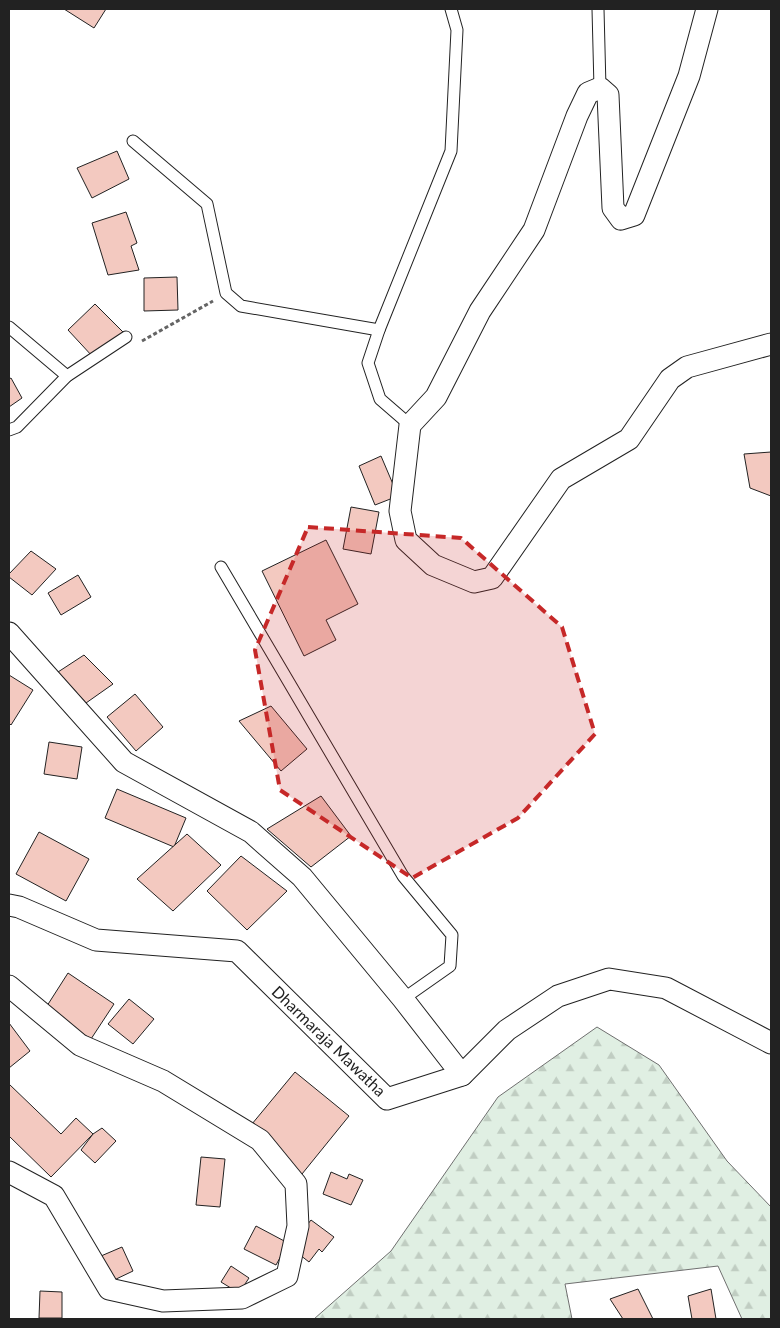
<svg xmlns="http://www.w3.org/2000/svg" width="780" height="1328" viewBox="0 0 780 1328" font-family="Lato,sans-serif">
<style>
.forest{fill:url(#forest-firs);stroke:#6f6f6f}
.building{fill:#f3c9c0;stroke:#222}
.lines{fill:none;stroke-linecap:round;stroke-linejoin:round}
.service-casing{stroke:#222;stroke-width:13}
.minor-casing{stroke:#222;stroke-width:23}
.path{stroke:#646464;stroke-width:3;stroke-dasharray:4 2.5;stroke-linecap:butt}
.service{stroke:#fff;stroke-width:11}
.minor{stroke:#fff;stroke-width:21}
.marked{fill:#c62828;fill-opacity:0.2;stroke:#c62828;stroke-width:4;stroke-dasharray:10 6;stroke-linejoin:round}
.labels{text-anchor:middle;stroke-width:4;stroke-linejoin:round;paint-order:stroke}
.street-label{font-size:16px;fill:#222;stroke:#fff}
</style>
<defs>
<pattern id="forest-firs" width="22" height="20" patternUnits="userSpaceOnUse" patternTransform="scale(1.25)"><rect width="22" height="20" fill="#e0efe3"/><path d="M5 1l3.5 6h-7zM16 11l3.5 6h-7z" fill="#c0cdc2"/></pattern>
</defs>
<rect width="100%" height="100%" fill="#fff"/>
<path class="forest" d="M597 1027 659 1065 727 1161 771 1207V1319H742L718 1266 565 1284 572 1319H314L391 1251 498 1097Z"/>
<g class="building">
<path d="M64 9H106L94 28Z"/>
<path d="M117 151 129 179 92 198 77 168Z"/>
<path d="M126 212 137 243 131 246 139 270 108 275 92 223Z"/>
<path d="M177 277 178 310 144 311V278Z"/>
<path d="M95 304 123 332 93 357 68 330Z"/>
<path d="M11 378 22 398 9 407V379Z"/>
<path d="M771 452V496L750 488 744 454Z"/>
<path d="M381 456 398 496 375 505 359 466Z"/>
<path d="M351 507 379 512 371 554 343 549Z"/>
<path d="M326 540 358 604 326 620 336 640 304 656 262 571Z"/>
<path d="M31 551 56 569 32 595 9 577V574Z"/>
<path d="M78 575 91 597 61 615 48 593Z"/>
<path d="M84 655 113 684 86 703 58 672Z"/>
<path d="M9 675 33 690 11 725 9 723Z"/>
<path d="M135 694 163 727 136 751 107 717Z"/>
<path d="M271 706 307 749 281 771 239 721Z"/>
<path d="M49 742 82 747 77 779 44 774Z"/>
<path d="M117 789 186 818 174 847 105 818Z"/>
<path d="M321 796 351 836 311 867 267 829Z"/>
<path d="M39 832 89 859 66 901 16 874Z"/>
<path d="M187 834 221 865 173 911 137 879Z"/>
<path d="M241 856 287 891 247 930 207 891Z"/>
<path d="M68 973 114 1004 91 1039 45 1009Z"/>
<path d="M129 999 154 1019 133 1044 108 1024Z"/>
<path d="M9 1023 30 1051 9 1068Z"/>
<path d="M295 1072 349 1116 302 1174 247 1130Z"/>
<path d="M9 1084 61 1134 76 1118 93 1134 51 1177 9 1136Z"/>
<path d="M102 1128 116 1141 95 1163 81 1150 93 1134Z"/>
<path d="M201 1157 225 1159 220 1207 196 1205Z"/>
<path d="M331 1172 347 1179 349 1174 363 1180 351 1205 323 1194Z"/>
<path d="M311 1220 334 1237 322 1252 319 1249 309 1262 295 1251 300 1234Z"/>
<path d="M256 1226 288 1243 276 1265 244 1249Z"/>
<path d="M122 1247 133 1271 112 1281 101 1256Z"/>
<path d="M231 1266 249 1278 239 1293 221 1282Z"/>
<path d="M638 1289 653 1319H623L610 1299Z"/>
<path d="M711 1289 716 1319H692L688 1296Z"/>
<path d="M40 1291 62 1292V1318H39Z"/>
</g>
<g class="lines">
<defs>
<g id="service">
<path d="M598 9 600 88"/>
<path d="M133 141 207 204 226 293 241 306 379 330"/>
<path d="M9 327 67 376"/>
<path d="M410 425 380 399 368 363 379 330 451 151 457 30 451 9"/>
<path d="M9 430 17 427 67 376 126 337"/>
<path d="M221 567 403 876 452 935 450 966 403 999"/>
</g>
<g id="minor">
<path d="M707 9 689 76 634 215 621 219 613 208 608 95 600 88 588 93 577 116 534 230 480 311 436 397 410 425 400 511 406 540 433 565 474 582 492 578 561 479 629 439 670 379 687 367 771 344"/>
<path d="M9 633 124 762 251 832 302 877 403 999 462 1075"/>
<path d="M9 905 19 907 96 940 237 951 387 1099 462 1075 507 1030 558 996 609 979 666 988 771 1043"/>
<path d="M9 986 80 1045 163 1081 260 1140 296 1184 298 1226 287 1276 242 1298 163 1301 109 1289 54 1196 9 1172"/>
</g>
</defs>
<use href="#service" class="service-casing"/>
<use href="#minor" class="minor-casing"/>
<path class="path" d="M142 341 213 301"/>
<use href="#service" class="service"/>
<use href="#minor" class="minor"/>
</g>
<path class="marked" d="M308 527 461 538 562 627 595 734 518 818 412 878 280 790 255 650Z"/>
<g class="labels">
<g class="street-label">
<text transform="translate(329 1041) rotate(44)" y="6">Dharmaraja Mawatha</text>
</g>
</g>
<rect width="780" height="1328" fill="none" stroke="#222222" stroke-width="20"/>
</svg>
